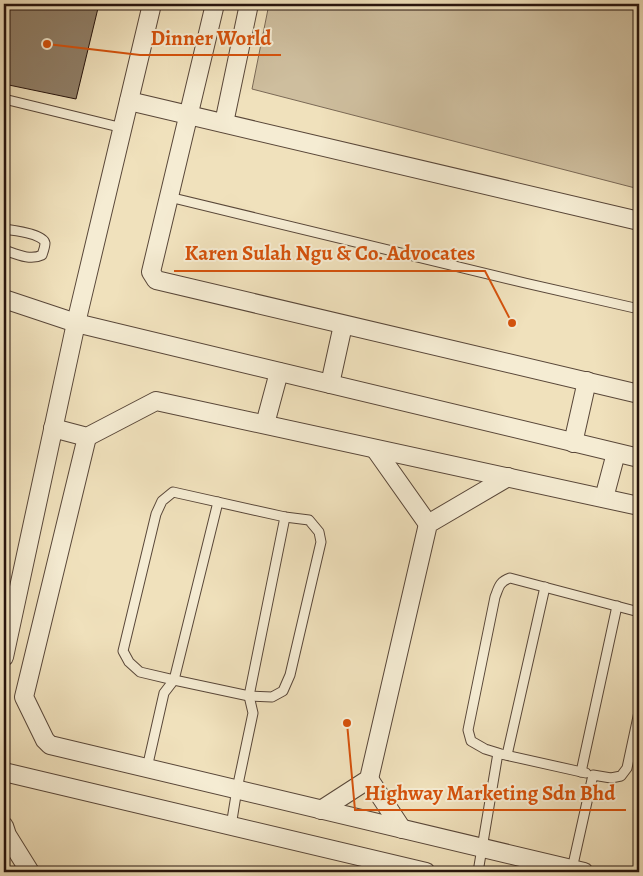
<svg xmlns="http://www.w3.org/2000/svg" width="643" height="876" viewBox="0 0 643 876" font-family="Alegreya,serif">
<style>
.green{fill:#cebe9e;stroke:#7a6956}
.building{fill:#907f68;stroke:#27140d}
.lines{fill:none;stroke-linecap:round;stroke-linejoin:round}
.service-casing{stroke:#594739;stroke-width:11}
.minor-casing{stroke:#594739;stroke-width:20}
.service{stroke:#f5ecd3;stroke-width:9}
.minor{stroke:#f5ecd3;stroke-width:18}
.leader{fill:none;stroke:#d5520c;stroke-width:2}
.callout-dot{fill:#d5520c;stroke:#f5ecd3;stroke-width:2}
.callout-label{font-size:21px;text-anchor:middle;font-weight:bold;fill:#d5520c;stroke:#f5ecd3;stroke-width:4;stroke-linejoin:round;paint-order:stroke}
</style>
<rect width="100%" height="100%" fill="#f0e1bc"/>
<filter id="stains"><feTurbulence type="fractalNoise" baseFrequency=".004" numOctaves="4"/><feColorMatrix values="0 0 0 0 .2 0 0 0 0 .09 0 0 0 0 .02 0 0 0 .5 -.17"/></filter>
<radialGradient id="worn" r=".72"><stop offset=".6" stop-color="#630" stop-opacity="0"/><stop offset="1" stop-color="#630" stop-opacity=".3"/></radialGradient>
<path class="green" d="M269 4H639V189L252 89Z"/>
<path class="building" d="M4 4H99L76 99 4 84Z"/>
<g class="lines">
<defs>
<g id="service">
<path d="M4 99 123 128"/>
<path d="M169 197 525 283 639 309"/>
<path d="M4 229C12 230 44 234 45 243 45 247 43 252 42 255 30 261 16 254 4 250"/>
<path d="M173 492 285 517 309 520 319 532 321 542 290 675 283 691 272 697 249 696 174 680 140 672 129 662 123 651 156 514 162 501Z"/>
<path d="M501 754 586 773"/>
<path d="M507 755 545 587"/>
<path d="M147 768 164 693 174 680 218 502"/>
<path d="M581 772 617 606"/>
<path d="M231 826 237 789 253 713 249 696 285 517"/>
<path d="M572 869 593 775 611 778 621 776 627 768 639 712"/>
<path d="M478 872 498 753 485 749 471 741 468 730 495 597C499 587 499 582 510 578L639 612"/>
</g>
<g id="minor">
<path d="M215 4 151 272 156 280 639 394"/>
<path d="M129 101 639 221"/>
<path d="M224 123 249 4"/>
<path d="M4 299 76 323 639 458"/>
<path d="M330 384 343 325"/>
<path d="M265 424 279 372"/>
<path d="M53 428 87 437 156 401 639 506"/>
<path d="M87 437 24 697 45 740 50 745 584 872"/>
<path d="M573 443 587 381"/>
<path d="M375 449 428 524"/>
<path d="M604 498 616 453"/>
<path d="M4 657 76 323 152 4"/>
<path d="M4 772 426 872"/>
<path d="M369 779 402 829"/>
<path d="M321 810 369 779 428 524 508 477"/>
<path d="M4 826 7 835 30 872"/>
</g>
</defs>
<use href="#service" class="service-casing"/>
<use href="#minor" class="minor-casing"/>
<use href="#service" class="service"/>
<use href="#minor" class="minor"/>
</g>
<path class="leader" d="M47 44L140 55H281M512 323L485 271H174M347 723L355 810H626"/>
<g class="callout-dot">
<circle cx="47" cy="44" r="5"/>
<circle cx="512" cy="323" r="5"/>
<circle cx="347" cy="723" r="5"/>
</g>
<g class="callout-label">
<text x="211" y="45">Dinner World</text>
<text x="330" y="260">Karen Sulah Ngu &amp; Co. Advocates</text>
<text x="490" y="800">Highway Marketing Sdn Bhd</text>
</g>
<rect width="643" height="876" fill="none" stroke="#f0e1bc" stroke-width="20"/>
<rect x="5" y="5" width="633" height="866" fill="none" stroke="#27140d" stroke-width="2.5"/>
<rect x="10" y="10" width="623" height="856" fill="none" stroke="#27140d"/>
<rect width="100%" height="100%" filter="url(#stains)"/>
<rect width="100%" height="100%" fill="url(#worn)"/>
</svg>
